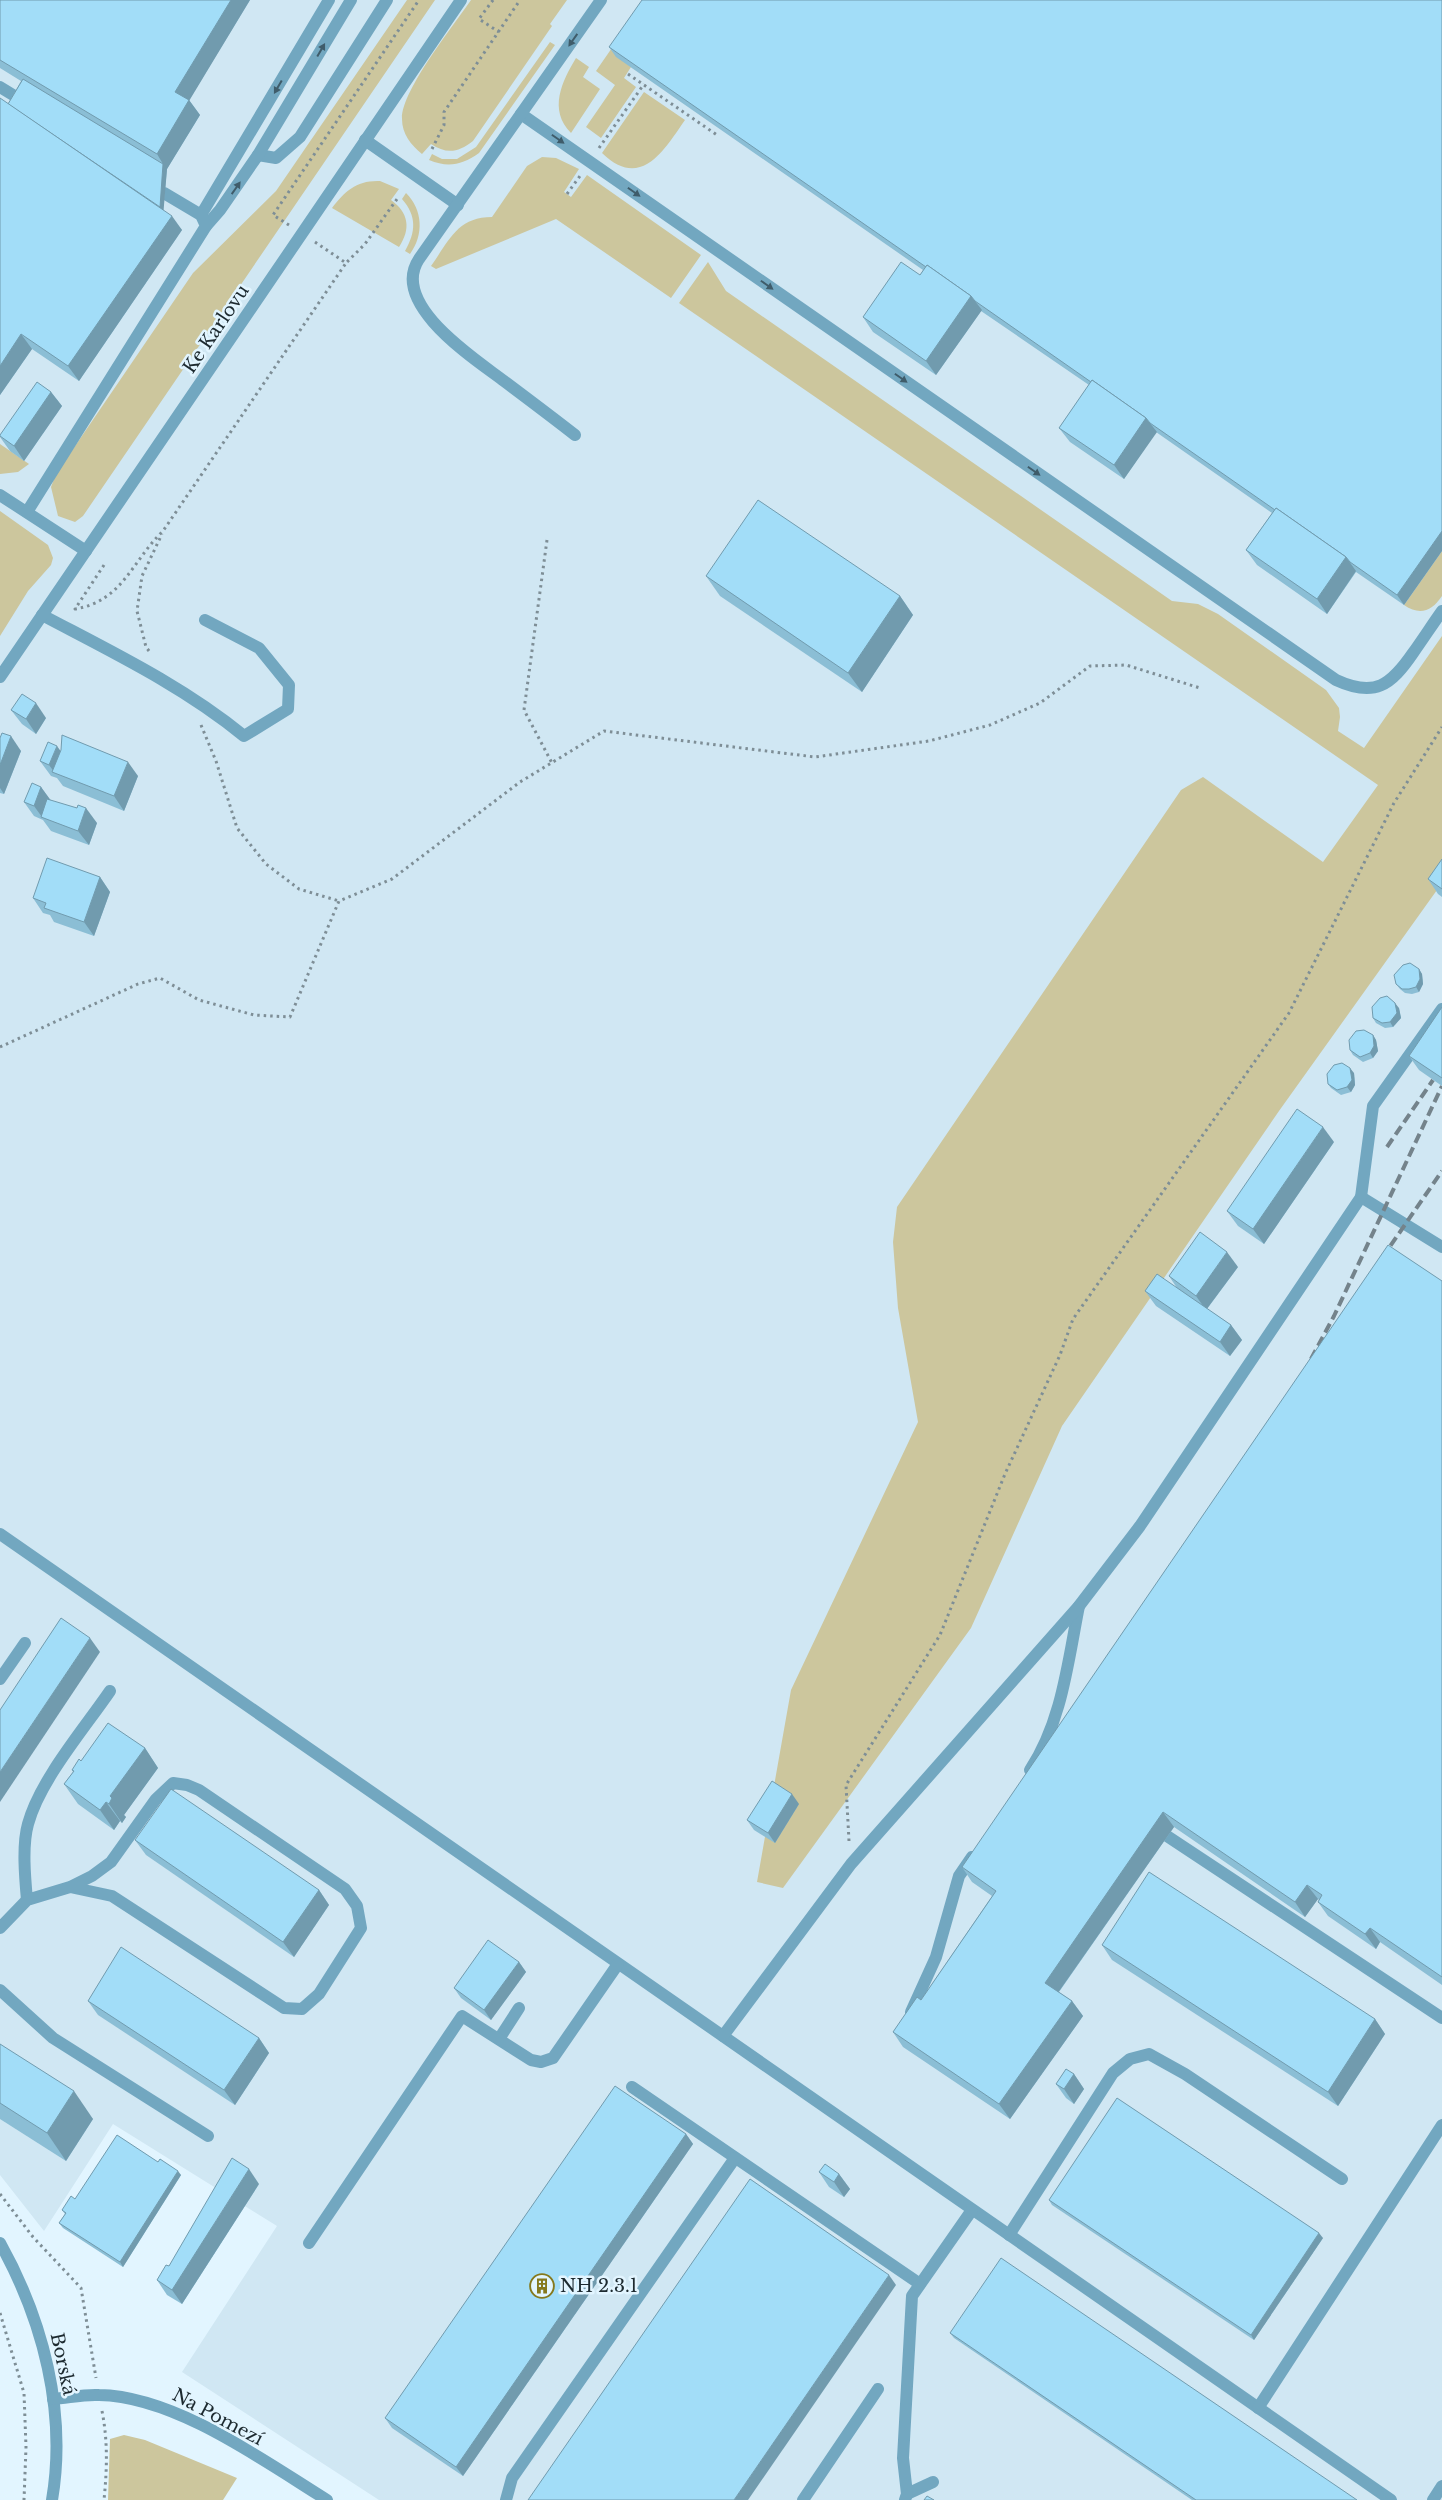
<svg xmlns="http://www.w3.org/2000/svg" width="1442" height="2500" font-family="'Libre Baskerville',serif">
  <rect width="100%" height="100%" fill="#e2f5ff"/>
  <!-- built -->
  <path fill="#d0e7f3" d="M0,0H1442V2500H379L182,2372L277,2226L113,2124L44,2231L0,2175Z"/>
  <!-- green -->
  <g fill="#ccc69d">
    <path d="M407,0H435L83,516L75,522L58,516L51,487L56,474L193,273L276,191Z"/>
    <path d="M471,0H567L550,24L552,26L473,141C458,153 446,154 431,144L422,154C411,145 402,134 402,119C401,91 454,25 471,0Z"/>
    <path d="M645,0L631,67L624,78L636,87L601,138L586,127L615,85L596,71Z"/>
    <path d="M550,42L555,45L479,153C462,165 448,168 429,160L432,154L442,159H457L476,147Z"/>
    <path d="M576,58L589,67L583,77L600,89L571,133C548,110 562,81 576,58Z"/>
    <path d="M644,92L685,120C664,150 641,191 602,153Z"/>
    <path d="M542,157L556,158L579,169L564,192L571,197L587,175L701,255L671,298L556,219L436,269L431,266C449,241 457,217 492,217L527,166Z"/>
    <path d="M380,181L399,189L391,200C409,213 411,229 399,247L332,208C345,191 357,180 380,181Z"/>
    <path d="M406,193C423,210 424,235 410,254L405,251C416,232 417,216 402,199Z"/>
    <path d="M708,262L726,291L1172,601L1198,604L1218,614L1326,690L1339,708L1340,717L1338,731L1364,748L1442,636V883L1279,1111L1062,1426L971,1628L783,1888L757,1882L791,1690L918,1422L898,1308L893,1242L897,1207L1181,790L1203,777L1323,862L1378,785L679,303Z"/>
    <path d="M0,444L29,464L18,472L0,474Z"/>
    <path d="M0,511L48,545L53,558L51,565L28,591L0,636Z"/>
    <path d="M1442,551V596C1432,611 1420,616 1404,605Z"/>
    <path d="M124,2435L145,2440L237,2478L223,2500H108L110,2439Z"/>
  </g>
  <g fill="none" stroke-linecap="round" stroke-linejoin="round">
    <!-- path -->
    <g stroke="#7e8e96" stroke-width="3" stroke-dasharray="2.5 4" stroke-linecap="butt">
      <path d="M493,0L479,19L499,32"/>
      <path d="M628,74L717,135"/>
      <path d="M599,148L644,84"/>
      <path d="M432,149L444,125V112L520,0"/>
      <path d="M567,194L580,176"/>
      <path d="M289,225L273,215L419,0"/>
      <path d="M315,242L346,263L365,244L397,199"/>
      <path d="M547,540L524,710L552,763"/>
      <path d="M104,565L75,609C123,601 131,562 163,531L346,263"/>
      <path d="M149,651L146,647L137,611L142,576L162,534"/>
      <path d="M201,725L216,761L237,828L266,864L299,889L339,901"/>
      <path d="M0,1047L138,984L160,978L199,1000L254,1015L290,1017L339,901L392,879L520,782L604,731L815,757L929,741L990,725L1040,703L1090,666L1126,665L1200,688"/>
      <path d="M849,1841L846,1785L940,1635L1005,1474L1060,1355L1073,1319L1289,1013L1394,803L1442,727"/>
      <path d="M0,2194L33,2237L81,2288L96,2378"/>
      <path d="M0,2313L24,2393L26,2447L24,2500"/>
      <path d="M102,2411C108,2441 107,2470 104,2500"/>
    </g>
    <!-- minor -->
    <g stroke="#72a7c0" stroke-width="12">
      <path d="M0,87L18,98"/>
      <path d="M521,114L1336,680C1375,698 1391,685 1413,653C1423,639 1432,625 1442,611"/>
      <path d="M365,140L458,205"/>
      <path d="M258,155L276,158L300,137L387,0"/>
      <path d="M201,215L329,0"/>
      <path d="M206,226L220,210L258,155L351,0"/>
      <path d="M575,435C552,417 528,399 504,381C475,359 389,304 419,259L601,0"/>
      <path d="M0,495L86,551"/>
      <path d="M27,512L206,226L201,215L164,193"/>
      <path d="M42,615C112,652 183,686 244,736L288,709L289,685L259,648L205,620"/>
      <path d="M0,677L461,0"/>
      <path d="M1361,1197L1442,1247"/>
      <path d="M0,1534L1391,2500"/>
      <path d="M0,1679L25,1643"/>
      <path d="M1030,1770C1062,1722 1068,1661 1079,1606"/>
      <path d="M1167,1836L1442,2018"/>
      <path d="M27,1900C25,1878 22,1845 28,1824C40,1780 84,1729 110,1691"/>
      <path d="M0,1928L27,1900L70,1887L92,1876L111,1862L156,1799L173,1783L187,1785L199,1790L345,1889L357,1906L361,1928L319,1994L302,2009L284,2008L112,1896L70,1887"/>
      <path d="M0,1990L53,2038L208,2136"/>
      <path d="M911,2012L936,1957L959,1876L972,1857"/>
      <path d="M723,2036L851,1864L1079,1606L1140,1526L1361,1197L1373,1106L1442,1009"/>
      <path d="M499,2039L519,2008"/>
      <path d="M632,2087L920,2284"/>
      <path d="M1009,2235L1113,2073L1130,2059L1149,2054L1185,2074L1342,2179"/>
      <path d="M0,2243C43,2320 67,2412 52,2500"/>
      <path d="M309,2243L462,2016L531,2060L541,2062L553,2058L618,1964"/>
      <path d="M53,2399C68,2398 84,2394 99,2395C175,2396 264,2461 327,2500"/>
      <path d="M1258,2408L1442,2125"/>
      <path d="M907,2494L933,2482"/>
      <path d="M506,2500L512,2478L735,2158"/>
      <path d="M803,2500L878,2389"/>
      <path d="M905,2500L907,2494L903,2458L912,2296L972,2210"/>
      <path d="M1433,2500L1442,2486"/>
    </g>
    <!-- rail -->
    <g stroke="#74838b" stroke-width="4" stroke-dasharray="10 5" stroke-linecap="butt">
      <path d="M1387,1147L1433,1080"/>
      <path d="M1382,1258L1442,1171"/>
      <path d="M1311,1359L1334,1316L1442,1086"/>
    </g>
  </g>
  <!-- wall -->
  <g fill="#8bbed5">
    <path d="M0,0H250L189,100L200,115L167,169L163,210L182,230L79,381L32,349L0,395V98L8,104L21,81L0,68Z"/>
    <path d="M1442,0V551L1404,605L1356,572L1327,614L1257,565L1246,550L1272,513L1156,432L1124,479L1070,442L1059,428L1089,385L981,311L936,375L873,332L863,317L920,275L923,270L616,57L609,47Z"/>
    <path d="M51,392L62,406L24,461L10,451L0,437V435Z"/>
    <path d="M706,576L900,596L913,615L862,692L720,596Z"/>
    <path d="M11,710L46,718L36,734L22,724Z"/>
    <path d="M0,738L21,751L4,794L0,793Z"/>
    <path d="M61,751L138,776L124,811L63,786L57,778L51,776L40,761Z"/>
    <path d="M41,787L50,800L97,823L89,845L51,831L43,820L34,816L24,802Z"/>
    <path d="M1442,859V897L1438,894L1428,879Z"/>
    <path d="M100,877L110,892L94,936L54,922L50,915L43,913L33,898Z"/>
    <path d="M1419,969L1422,974L1423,984L1419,992L1412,994L1405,993L1400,989L1396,984Z"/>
    <path d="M1442,1007V1086L1419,1070L1409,1056Z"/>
    <path d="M1399,1008L1401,1018L1393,1027L1385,1028L1376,1023L1373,1018Z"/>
    <path d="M1373,1035L1376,1040L1378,1051L1373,1058L1363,1062L1353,1055L1350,1050Z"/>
    <path d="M1354,1073L1355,1085L1351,1092L1341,1095L1331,1088L1328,1084Z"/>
    <path d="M1334,1142L1264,1244L1238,1226L1227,1211Z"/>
    <path d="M1238,1267L1207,1309L1231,1325L1242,1340L1230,1356L1156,1306L1145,1291L1177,1288L1169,1276Z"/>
    <path d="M1442,1281V1985L1380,1942L1376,1949L1328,1916L1318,1902L1319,1900L1318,1899L1305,1917L1174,1827L1059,1992L1072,2001L1083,2016L1010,2119L903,2047L893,2032L921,2000L992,1896L972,1882L962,1867Z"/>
    <path d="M145,1748L158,1768L124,1815L126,1817L122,1823L120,1821L114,1830L78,1804L64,1784L73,1772L72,1770L81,1761Z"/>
    <path d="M799,1804L775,1843L754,1830L747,1820Z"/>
    <path d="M135,1840L319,1890L329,1905L294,1957L146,1855Z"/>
    <path d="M1102,1945L1375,2019L1385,2034L1338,2106L1112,1960Z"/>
    <path d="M519,1962L526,1972L491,2020L461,1998L454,1988Z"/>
    <path d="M88,2001L259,2038L269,2053L235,2105L98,2015Z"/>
    <path d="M0,2044L93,2119L66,2161L0,2119Z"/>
    <path d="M1074,2074L1084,2089L1074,2104L1066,2098L1056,2084Z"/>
    <path d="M686,2134L693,2144L463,2476L392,2428L385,2418Z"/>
    <path d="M158,2162L181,2175L123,2267L63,2228L59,2223L65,2214L62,2210L75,2199Z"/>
    <path d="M819,2172L839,2174L850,2189L844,2197L829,2187Z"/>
    <path d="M259,2184L182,2304L167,2295L157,2280L169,2266Z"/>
    <path d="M1049,2200L1323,2238L1254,2340L1052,2205Z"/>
    <path d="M950,2333L1357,2500H1192L954,2338Z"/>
  </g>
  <!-- shaded-wall -->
  <g fill="#719bae">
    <path d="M231,0H250L186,106L175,92Z"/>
    <path d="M189,100L200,115L167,169L163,217L159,212L163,164L157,154Z"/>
    <path d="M172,216L182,230L79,381L68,366Z"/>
    <path d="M971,296L982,310L936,375L926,361Z"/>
    <path d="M21,334L32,349L0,395V366Z"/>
    <path d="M51,392L62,406L24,461L14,446Z"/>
    <path d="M1146,418L1157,432L1124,479L1114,465Z"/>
    <path d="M1442,531V551L1404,605L1397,595Z"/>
    <path d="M1346,557L1356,571L1327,614L1317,599Z"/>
    <path d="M900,596L913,615L862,692L848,673Z"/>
    <path d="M36,703L46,718L36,734L26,719Z"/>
    <path d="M11,736L21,751L4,794L0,788V765Z"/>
    <path d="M57,746L67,760L55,773L49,765Z"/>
    <path d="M128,762L138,776L124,811L114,796Z"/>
    <path d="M41,787L52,802L42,817L34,806Z"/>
    <path d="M86,808L97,823L89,845L78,831Z"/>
    <path d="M100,877L110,892L94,936L84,922Z"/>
    <path d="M1419,969L1422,974L1423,984L1419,992L1416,987Z"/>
    <path d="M1395,1003L1399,1008L1401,1018L1393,1027L1390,1022Z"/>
    <path d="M1373,1035L1376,1040L1378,1051L1373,1058L1370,1053Z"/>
    <path d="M1350,1068L1354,1073L1355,1085L1351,1092L1347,1087Z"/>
    <path d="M1323,1127L1334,1142L1264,1244L1253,1229Z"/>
    <path d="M1227,1252L1238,1267L1206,1310L1196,1296Z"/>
    <path d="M1231,1325L1242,1340L1230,1356L1220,1342Z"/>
    <path d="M90,1638L100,1652L0,1802V1772Z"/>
    <path d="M145,1748L158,1768L124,1815L126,1817L122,1823L109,1804L110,1796Z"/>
    <path d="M792,1794L799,1804L775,1843L768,1833Z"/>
    <path d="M106,1802L120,1821L114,1830L100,1810Z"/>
    <path d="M1163,1812L1174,1827L1055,1997L1045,1983Z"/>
    <path d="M1307,1885L1318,1899L1305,1917L1295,1902Z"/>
    <path d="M319,1890L329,1905L294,1957L283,1942Z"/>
    <path d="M1370,1928L1380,1942L1376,1949L1365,1934Z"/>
    <path d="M519,1962L526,1972L491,2020L484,2010Z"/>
    <path d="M1072,2001L1083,2016L1010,2119L999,2104Z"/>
    <path d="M1375,2019L1385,2034L1338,2106L1328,2092Z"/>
    <path d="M259,2038L269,2053L235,2105L224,2090Z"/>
    <path d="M1074,2074L1084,2089L1074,2104L1064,2089Z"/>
    <path d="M74,2091L93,2119L66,2161L47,2133Z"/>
    <path d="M686,2134L693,2144L463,2476L456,2467Z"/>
    <path d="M249,2169L259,2184L182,2304L172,2290Z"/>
    <path d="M178,2171L181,2175L123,2267L120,2262Z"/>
    <path d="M839,2174L850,2189L844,2197L834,2182Z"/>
    <path d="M1319,2233L1323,2238L1254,2340L1251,2335Z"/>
    <path d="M889,2275L896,2285L748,2500H734Z"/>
  </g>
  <!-- building -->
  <g fill="#a2ddf8" stroke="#719bae">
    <path d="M0,0H231L175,92L189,100L157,154L0,60Z"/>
    <path d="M642,0H1442V531L1397,595L1350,562L1346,557L1276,508L1275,510L1150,423L1146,418L1092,380L1091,382L975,301L971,296L927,265L926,267L609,47Z"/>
    <path d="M23,79L163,164L160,207L8,104Z"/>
    <path d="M0,98L172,216L68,366L21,334L0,366Z"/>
    <path d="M901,262L920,275L927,265L971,296L926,361L863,317Z"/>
    <path d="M1092,380L1146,418L1114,465L1059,428Z"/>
    <path d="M37,382L51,392L14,446L0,436V435Z"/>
    <path d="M758,500L900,596L848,673L706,576Z"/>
    <path d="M1276,508L1346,557L1317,599L1246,550Z"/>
    <path d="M22,694L36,703L26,719L11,710Z"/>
    <path d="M2,733L11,736L0,765V738Z"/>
    <path d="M62,735L128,762L114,796L52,772L61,750Z"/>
    <path d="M48,742L57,746L49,765L40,761Z"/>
    <path d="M32,783L41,787L34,806L24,802Z"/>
    <path d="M47,799L77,808L78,805L86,808L78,831L41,817Z"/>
    <path d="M47,858L100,877L84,922L44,908L46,903L33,898Z"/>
    <path d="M1442,859V889L1428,879Z"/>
    <path d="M1410,963L1419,969L1420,979L1416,987L1409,989H1402L1396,984L1394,975L1403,965Z"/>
    <path d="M1387,996L1395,1003L1397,1013L1390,1022L1382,1023L1373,1018L1372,1007L1380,998Z"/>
    <path d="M1442,1007V1078L1409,1056Z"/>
    <path d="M1364,1030L1373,1035L1374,1046L1370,1053L1360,1057L1350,1050L1349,1040L1356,1031Z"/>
    <path d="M1342,1063L1350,1068L1352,1080L1347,1087L1337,1090L1328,1084L1327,1074L1334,1065Z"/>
    <path d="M1297,1109L1323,1127L1253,1229L1227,1211Z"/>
    <path d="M1200,1232L1227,1252L1196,1296L1169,1276Z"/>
    <path d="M1388,1245L1442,1281V1977L1370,1928L1365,1934L1318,1902L1322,1895L1307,1885L1295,1902L1163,1812L1045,1983L1072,2001L999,2104L893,2032L917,1997L921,2000L996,1891L962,1867Z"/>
    <path d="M1157,1274L1231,1325L1220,1342L1145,1291Z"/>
    <path d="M61,1618L90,1638L0,1772V1710Z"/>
    <path d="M108,1723L145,1748L110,1796L112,1798L109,1804L106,1802L100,1810L64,1784L74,1771L72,1770L79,1759L81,1761Z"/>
    <path d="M772,1781L792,1794L768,1833L747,1820Z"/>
    <path d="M171,1789L319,1890L283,1942L135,1840Z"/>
    <path d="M1149,1872L1375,2019L1328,2092L1102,1945Z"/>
    <path d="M488,1940L519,1962L484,2010L454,1988Z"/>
    <path d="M121,1947L259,2038L224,2090L88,2001Z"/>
    <path d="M0,2044L74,2091L47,2133L0,2103Z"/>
    <path d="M1066,2069L1074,2074L1064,2089L1056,2084Z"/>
    <path d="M615,2086L686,2134L456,2467L385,2418Z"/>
    <path d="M1117,2098L1319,2233L1251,2335L1049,2200Z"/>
    <path d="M117,2135L158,2162L160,2159L178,2171L120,2262L59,2223L66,2213L62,2210L71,2196L75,2199Z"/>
    <path d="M232,2158L249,2169L172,2290L157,2280L166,2265L169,2266Z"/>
    <path d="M825,2164L839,2174L834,2182L819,2172Z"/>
    <path d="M750,2179L889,2275L734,2500H528Z"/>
    <path d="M1001,2258L1357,2500H1196L950,2333Z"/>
    <path d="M927,2496L934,2500H924Z"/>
  </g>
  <!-- one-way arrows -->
  <defs><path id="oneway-solid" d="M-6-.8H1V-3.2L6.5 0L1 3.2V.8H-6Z" transform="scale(1.25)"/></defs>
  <g fill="#3f5c6a">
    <use href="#oneway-solid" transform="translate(573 40) rotate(125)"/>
    <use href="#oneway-solid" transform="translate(321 50) rotate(-60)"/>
    <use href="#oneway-solid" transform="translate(278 87) rotate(120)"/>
    <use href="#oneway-solid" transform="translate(558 139) rotate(35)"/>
    <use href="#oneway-solid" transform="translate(236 188) rotate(-55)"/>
    <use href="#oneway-solid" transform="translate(634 192) rotate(35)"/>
    <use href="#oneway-solid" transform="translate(767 285) rotate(35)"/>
    <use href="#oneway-solid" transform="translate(901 378) rotate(35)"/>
    <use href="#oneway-solid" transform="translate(1034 471) rotate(35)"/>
  </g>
  <!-- icons -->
  <defs>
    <g id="building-ring" transform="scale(1.25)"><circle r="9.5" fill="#e2f5ff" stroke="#85791d" stroke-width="1.5"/><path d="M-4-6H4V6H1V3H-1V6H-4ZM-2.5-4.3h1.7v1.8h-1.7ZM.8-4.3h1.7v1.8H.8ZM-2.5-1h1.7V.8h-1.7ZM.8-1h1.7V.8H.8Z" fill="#85791d"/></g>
  </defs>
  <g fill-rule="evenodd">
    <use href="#building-ring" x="542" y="2286"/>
  </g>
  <g text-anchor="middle" stroke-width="5" stroke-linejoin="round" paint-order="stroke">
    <!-- street labels -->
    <g font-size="18" fill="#1d2a30" stroke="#e2f5ff">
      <text transform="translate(216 329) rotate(-56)" y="6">Ke Karlovu</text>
      <text transform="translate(63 2364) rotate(78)" y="6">Borská</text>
      <text transform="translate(218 2417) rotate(28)" y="6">Na Pomezí</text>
    </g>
    <!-- poi labels -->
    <g font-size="18" fill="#1d2a30" stroke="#e2f5ff" text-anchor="start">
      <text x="560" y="2292">NH 2.3.1</text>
    </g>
  </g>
</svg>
